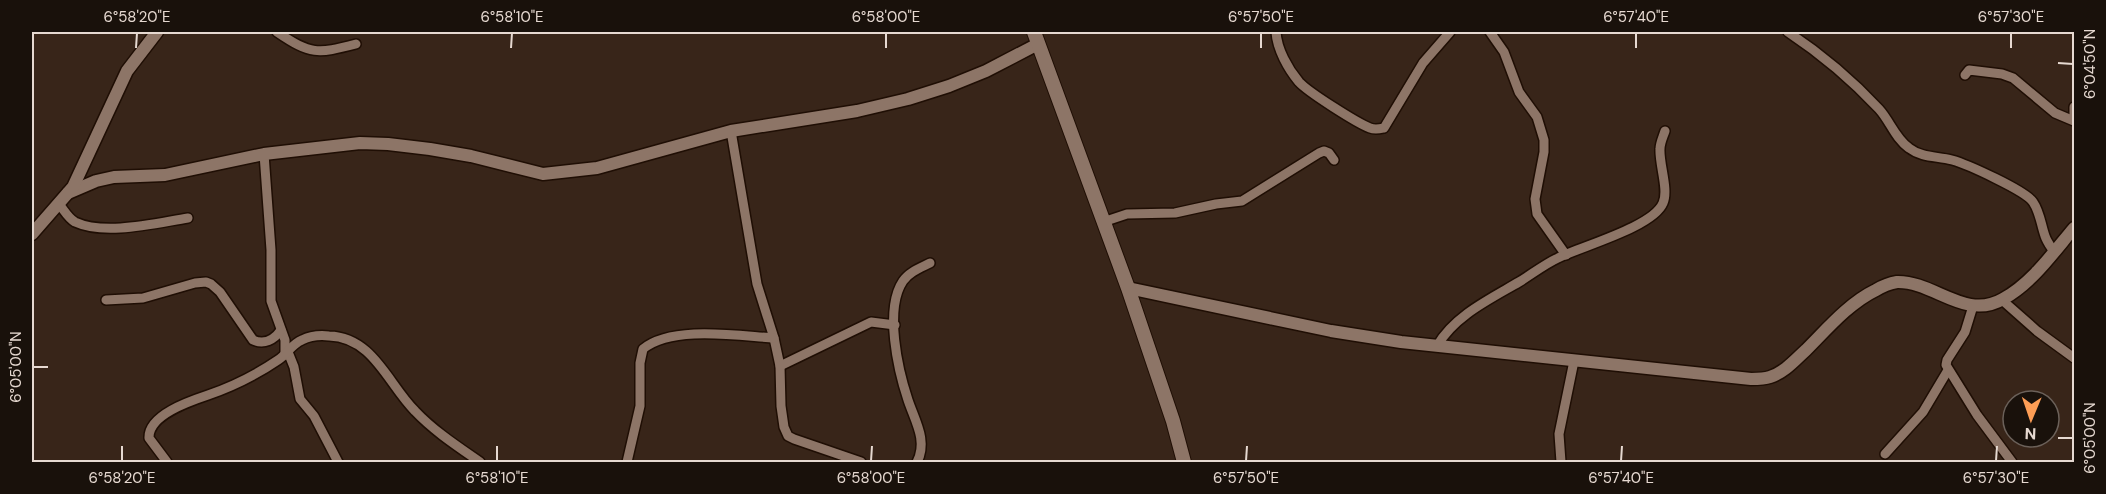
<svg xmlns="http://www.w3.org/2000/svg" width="2106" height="494" font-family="'DM Sans',sans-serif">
  <rect width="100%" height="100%" fill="#382519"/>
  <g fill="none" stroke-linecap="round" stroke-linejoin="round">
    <!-- minor casing -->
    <g stroke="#1f0e04" stroke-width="12">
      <g id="minor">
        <path d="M277,32C311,55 317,54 356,44"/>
        <path d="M1276,32C1277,49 1288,69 1299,82C1308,92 1357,123 1370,128C1375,130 1379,129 1384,128L1423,63L1450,32"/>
        <path d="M1490,32L1504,52L1519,92L1537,117L1544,140V152L1535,199L1537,214L1566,255"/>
        <path d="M1788,32C1821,54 1852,80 1879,109C1890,121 1895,138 1909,148C1922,158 1937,156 1952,160C1967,164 2026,191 2033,202C2040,212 2041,225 2045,236C2047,242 2051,247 2054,252"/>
        <path d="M1965,75L1969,70L2002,74L2013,78L2055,113L2074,121"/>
        <path d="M2074,107V115"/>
        <path d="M731,131L757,284L774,338L780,366L781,406L784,427L788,436L794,439L861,462"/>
        <path d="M264,154L271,250V301L285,340V355"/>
        <path d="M59,204C64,210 68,218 75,222C105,236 156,223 188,218"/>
        <path d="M1103,222L1127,214L1175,213L1216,204L1242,201L1319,153L1324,151L1329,153L1334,160"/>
        <path d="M106,300L143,298L195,283L206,282L211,284L220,292L253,340C264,345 274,340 281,330"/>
        <path d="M2002,300L2037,331L2074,358"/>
        <path d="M1973,306L1965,332L1947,360L1946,365L1977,415L2012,462"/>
        <path d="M1437,346C1454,316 1490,299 1519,282C1532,274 1545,264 1558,258C1582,246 1653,227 1663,203C1669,190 1659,164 1660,149C1660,143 1663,137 1665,131"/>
        <path d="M288,352L294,367L300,399L314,416L338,462"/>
        <path d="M780,366L871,322L895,325"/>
        <path d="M1885,454L1923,412L1948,370"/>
        <path d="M167,462L149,438C148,415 190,401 208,395C234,386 256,375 278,360C287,354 292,344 302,340C310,336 320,335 329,336C373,337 388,384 415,411C434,431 457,446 480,462"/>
        <path d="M627,462L640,406V363L643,349C672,325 739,336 774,338"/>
        <path d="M917,462C928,441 915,421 908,400C898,370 884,309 903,281C909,272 920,268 930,263"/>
        <path d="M1561,462L1559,434L1574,361"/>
      </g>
    </g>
    <!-- tertiary casing -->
    <g stroke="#1f0e04" stroke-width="15">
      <g id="tertiary">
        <path d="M68,193L96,181L114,177L165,175L264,154L360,143L388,144L430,149L471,156L543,174L597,168L731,131L857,111L908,99L949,86L986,71L1038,44"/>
        <path d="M32,234L73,187L127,71L157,32"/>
        <path d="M1128,288L1331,331L1401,342L1751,379C1757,379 1764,379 1770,377C1785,372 1795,360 1806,350C1827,329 1849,303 1876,290C1881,287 1891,283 1897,282C1934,281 1965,321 2003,299C2032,283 2053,253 2074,228"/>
      </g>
    </g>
    <!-- secondary casing -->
    <g stroke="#1f0e04" stroke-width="16">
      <path id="secondary" d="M1034,32L1128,288L1173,421L1184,462"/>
    </g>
    <!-- minor -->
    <use href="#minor" stroke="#8d7567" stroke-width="9"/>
    <!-- tertiary -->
    <use href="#tertiary" stroke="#8d7567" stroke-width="12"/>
    <!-- secondary -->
    <use href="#secondary" stroke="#8d7567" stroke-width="14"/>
  </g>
  <!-- ticks -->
  <path fill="none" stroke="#e6d9d1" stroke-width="2" d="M136,48L137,33M511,48L512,33M886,48V33M1261,48V33M1636,48V33M2011,48V33M2058,63L2073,64M33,367H48M2058,438H2073M122,461V446M497,461V446M871,461L872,446M1246,461L1247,446M1621,461L1622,446M1996,461L1997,446"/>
  <!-- border -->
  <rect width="2106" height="494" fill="none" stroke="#19110b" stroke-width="66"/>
  <!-- north arrow -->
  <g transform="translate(2031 419) rotate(182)"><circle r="28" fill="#19110b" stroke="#6b615a" stroke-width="1.5"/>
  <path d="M0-4.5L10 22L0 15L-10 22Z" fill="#fd9d55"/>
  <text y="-9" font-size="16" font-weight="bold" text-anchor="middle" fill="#e6d9d1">N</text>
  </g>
  <rect x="33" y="33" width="2040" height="428" fill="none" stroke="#e6d9d1" stroke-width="2"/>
  <g font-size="15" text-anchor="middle" fill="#e6d9d1">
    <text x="137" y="22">6°58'20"E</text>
    <text x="512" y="22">6°58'10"E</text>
    <text x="886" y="22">6°58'00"E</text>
    <text x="1261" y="22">6°57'50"E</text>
    <text x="1636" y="22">6°57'40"E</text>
    <text x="2011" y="22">6°57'30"E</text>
    <text transform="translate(2090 64) rotate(-90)" y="5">6°04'50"N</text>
    <text transform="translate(16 367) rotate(-90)" y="5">6°05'00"N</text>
    <text transform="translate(2090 438) rotate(-90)" y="5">6°05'00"N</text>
    <text x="122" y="483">6°58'20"E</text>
    <text x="497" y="483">6°58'10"E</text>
    <text x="871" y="483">6°58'00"E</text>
    <text x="1246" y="483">6°57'50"E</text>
    <text x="1621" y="483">6°57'40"E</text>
    <text x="1996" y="483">6°57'30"E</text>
  </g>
</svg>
